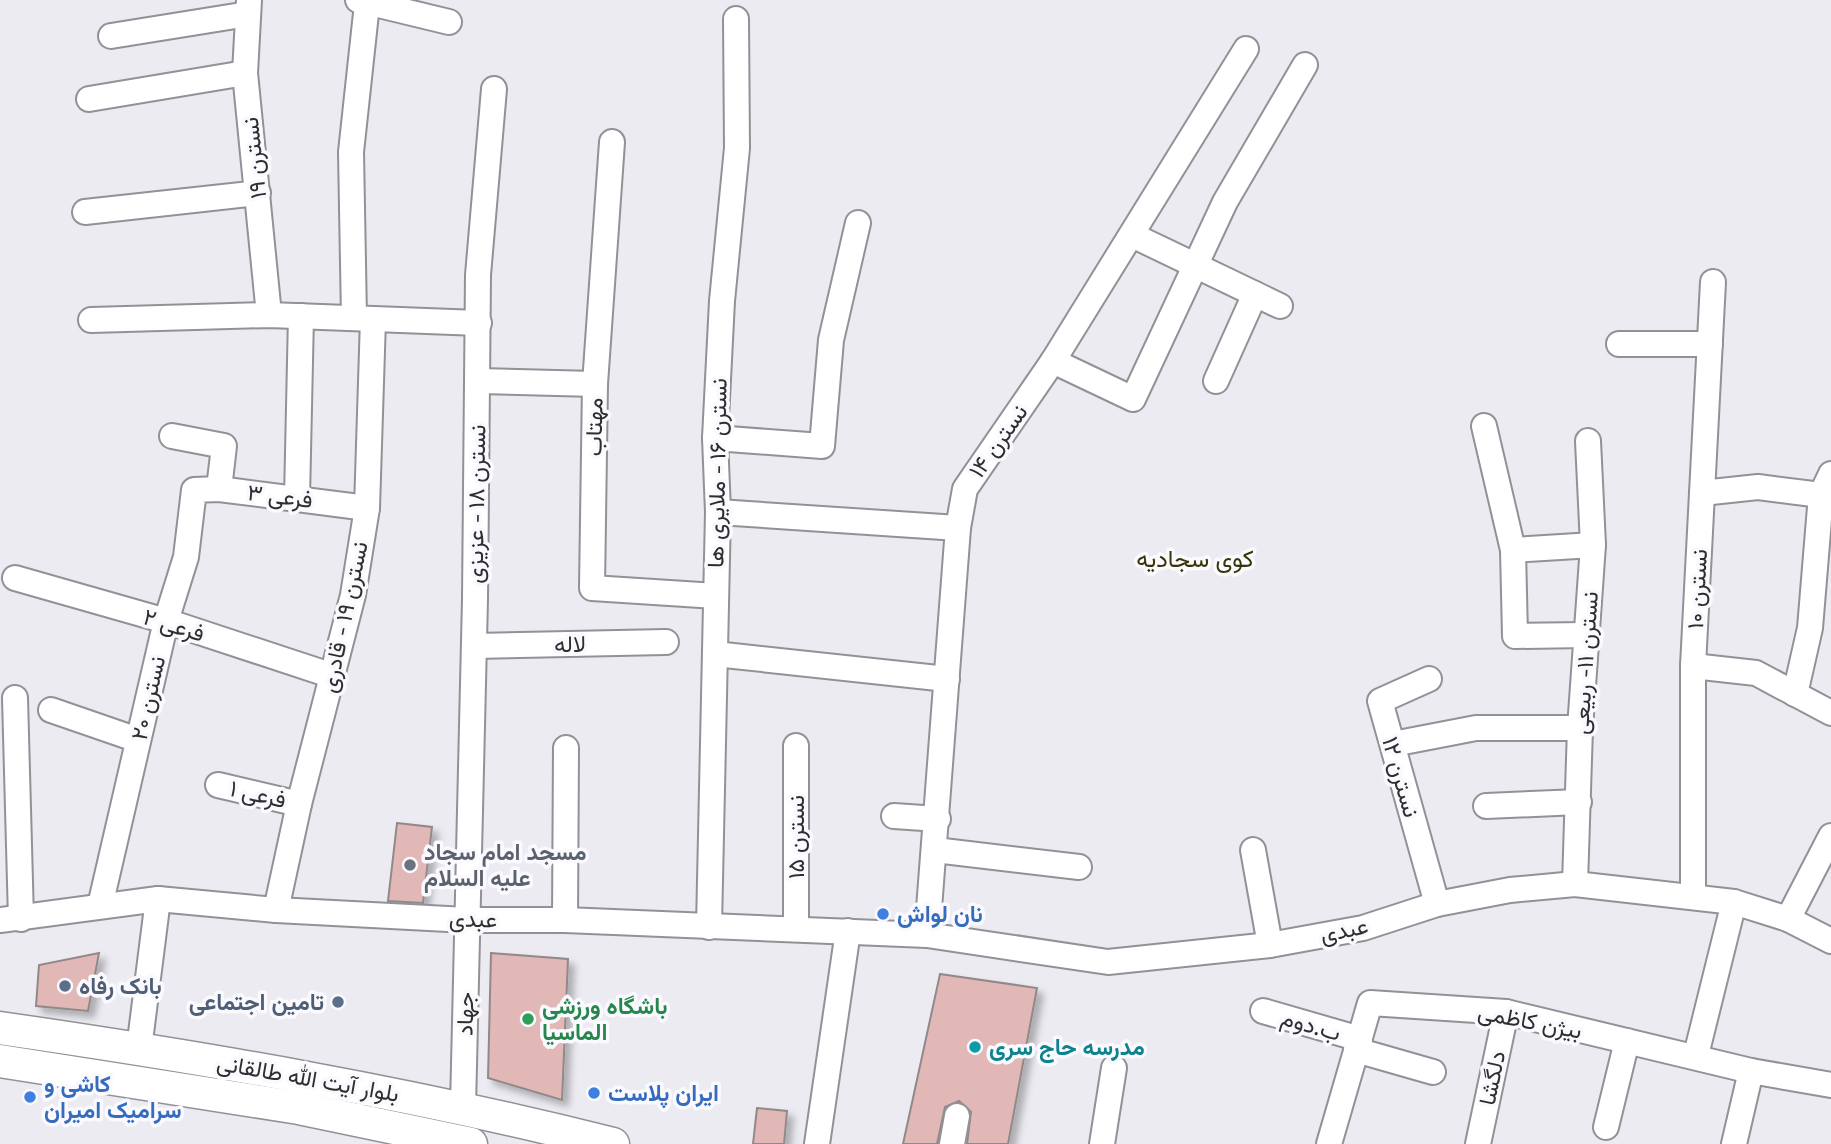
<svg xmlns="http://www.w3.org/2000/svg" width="1831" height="1144" font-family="'Space Grotesk',Vazirmatn,sans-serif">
  <defs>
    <filter id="shadow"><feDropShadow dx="6" dy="6" stdDeviation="3.5" flood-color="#0004"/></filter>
  </defs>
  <rect width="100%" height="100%" fill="#ecebf2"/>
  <!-- building -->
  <g fill="#e1b8b5" stroke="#918989" stroke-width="2" filter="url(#shadow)">
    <path d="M397,823L432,827L423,903L388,901Z"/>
    <path d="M99,953L88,1011L36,1006L39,965Z"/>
    <path d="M491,953L568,959L562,1100L488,1078Z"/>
    <path d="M940,974L1037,988L1008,1144H967L971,1112L959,1101L945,1107L937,1144H903Z"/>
    <path d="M757,1108L787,1111L784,1144H753Z"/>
  </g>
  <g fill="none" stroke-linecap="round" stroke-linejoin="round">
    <!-- minor casing -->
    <g stroke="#919197" stroke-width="28">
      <g id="minor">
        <path d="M249,0L245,73L269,315"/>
        <path d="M358,0L449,22"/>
        <path d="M111,36L248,14"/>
        <path d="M89,99L245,73"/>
        <path d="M612,142L595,384L592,588L716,596"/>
        <path d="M85,212L258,193"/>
        <path d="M1132,235L1280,306"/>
        <path d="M354,318L351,152L367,4"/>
        <path d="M91,320L269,315L479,323"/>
        <path d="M1619,344H1710"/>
        <path d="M1053,361L1133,399L1225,202L1305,65"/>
        <path d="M478,381L595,384"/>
        <path d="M1216,381L1255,294"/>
        <path d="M1484,426L1513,550L1515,636L1587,635"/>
        <path d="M172,436L224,446L219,489"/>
        <path d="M715,438L822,446L831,340L858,223"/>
        <path d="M1702,493L1758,487L1821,495"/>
        <path d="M297,498L301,316"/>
        <path d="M718,512L958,528"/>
        <path d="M1513,550L1593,545"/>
        <path d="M15,578L166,621L333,676"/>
        <path d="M474,646L666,642"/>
        <path d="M715,654L947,679"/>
        <path d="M1693,666L1756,673L1831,713"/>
        <path d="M1429,679L1380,701L1437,904"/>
        <path d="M1795,694L1810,628L1821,495L1831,474"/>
        <path d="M15,698L21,919"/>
        <path d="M51,710L138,740"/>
        <path d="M1393,744L1476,728H1580"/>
        <path d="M218,785L299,804"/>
        <path d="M1486,806L1579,802"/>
        <path d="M894,816L938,819"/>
        <path d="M935,850L1079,867"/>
        <path d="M1253,850L1270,945"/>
        <path d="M1575,884L1580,728L1593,545L1588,441"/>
        <path d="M1693,895V666L1713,282"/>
        <path d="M100,906L166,621L186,557L194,490L219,489L367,508"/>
        <path d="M276,910L299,804L353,595L367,508L373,319"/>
        <path d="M1788,919L1831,836"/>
        <path d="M0,920L158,899L276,910L467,920H565L927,935L1108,962L1270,945L1363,928L1437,904L1510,890L1575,884L1734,902L1788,919L1831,941"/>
        <path d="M565,920L566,748"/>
        <path d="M709,927L718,512L715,438L722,301L737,148L736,19"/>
        <path d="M796,928V746"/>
        <path d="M927,935L958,528L965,489L1053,361L1246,49"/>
        <path d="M1263,1011L1360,1039"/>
        <path d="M139,1049L158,899"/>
        <path d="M1356,1050L1433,1072"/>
        <path d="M1696,1055L1734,902"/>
        <path d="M463,1107L475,599L478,275L494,89"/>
        <path d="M1606,1127L1627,1041"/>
        <path d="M817,1144L848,931"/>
        <path d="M952,1144L957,1116"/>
        <path d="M1102,1144L1114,1068"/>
        <path d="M1329,1144L1370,1003L1506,1012L1751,1071L1831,1085"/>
        <path d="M1478,1144L1506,1012"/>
        <path d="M1734,1144L1751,1071"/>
      </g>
    </g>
    <!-- major casing -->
    <g stroke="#919197" stroke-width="35">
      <g id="major">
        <path d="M0,1028C207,1058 411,1093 613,1144"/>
        <path d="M0,1061L299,1108L471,1144"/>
      </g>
    </g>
    <!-- minor -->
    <use href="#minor" stroke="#fff" stroke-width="24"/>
    <!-- major -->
    <use href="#major" stroke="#fff" stroke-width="32"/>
  </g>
  <!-- markers -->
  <circle fill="#6b7280" stroke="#f9f9fe" stroke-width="2.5" cx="410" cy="865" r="7"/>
  <g fill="#3f7fe0" stroke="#f9f9fe" stroke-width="2.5">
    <circle cx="883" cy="914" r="7"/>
    <circle cx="594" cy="1093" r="7"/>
    <circle cx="30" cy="1097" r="7"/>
  </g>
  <g fill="#5c6f8a" stroke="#f9f9fe" stroke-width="2.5">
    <circle cx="65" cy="986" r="7"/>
    <circle cx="338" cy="1002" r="7"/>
  </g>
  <circle fill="#2e9e5b" stroke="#f9f9fe" stroke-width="2.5" cx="528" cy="1019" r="7"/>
  <circle fill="#0f9aa8" stroke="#f9f9fe" stroke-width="2.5" cx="975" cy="1047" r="7"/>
  <g text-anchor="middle" stroke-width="7" stroke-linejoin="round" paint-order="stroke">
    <!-- street labels -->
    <g font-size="23" fill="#2e2e30" stroke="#f9f9fe">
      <text transform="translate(254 158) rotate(-96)" y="8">نسترن ۱۹</text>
      <text transform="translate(594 427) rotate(-89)" y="8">مهتاب</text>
      <text transform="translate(998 441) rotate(-55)" y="8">نسترن ۱۴</text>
      <text transform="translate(717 473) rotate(-89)" y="8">نسترن ۱۶ - ملایری ها</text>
      <text transform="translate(280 496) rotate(7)" y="8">فرعی ۳</text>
      <text transform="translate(476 504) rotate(-89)" y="8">نسترن ۱۸ - عزیزی</text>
      <text transform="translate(1697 589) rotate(-87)" y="8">نسترن ۱۰</text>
      <text transform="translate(344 617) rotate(-78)" y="8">نسترن ۱۹ - قادری</text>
      <text transform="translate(174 625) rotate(17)" y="8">فرعی ۲</text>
      <text transform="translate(570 644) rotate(-1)" y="8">لاله</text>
      <text transform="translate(1585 663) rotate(-86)" y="8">نسترن ۱۱- ربیعی</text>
      <text transform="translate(148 698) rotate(-77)" y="8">نسترن ۲۰</text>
      <text transform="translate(1401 777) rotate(74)" y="8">نسترن ۱۲</text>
      <text transform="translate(258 794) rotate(13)" y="8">فرعی ۱</text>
      <text transform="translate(796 837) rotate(-90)" y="8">نسترن ۱۵</text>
      <text transform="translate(473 919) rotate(1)" y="8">عبدی</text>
      <text transform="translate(1344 930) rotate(-12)" y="8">عبدی</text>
      <text transform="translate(465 1014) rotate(-89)" y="8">جهاد</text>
      <text transform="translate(1530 1021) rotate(11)" y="8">بیژن کاظمی</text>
      <text transform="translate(1311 1025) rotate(16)" y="8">ب.دوم</text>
      <text transform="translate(308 1078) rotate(10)" y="8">بلوار آیت الله طالقانی</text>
      <text transform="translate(1492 1078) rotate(-78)" y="8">دلگشا</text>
    </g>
    <!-- worship labels -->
    <g font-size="23" font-weight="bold" fill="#5b616d" stroke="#f9f9fe" text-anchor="start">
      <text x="424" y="860">مسجد امام سجاد<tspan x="424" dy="26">علیه السلام</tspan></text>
    </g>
    <!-- shop labels -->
    <g font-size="23" font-weight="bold" fill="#366cbe" stroke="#f9f9fe" text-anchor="start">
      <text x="897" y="922">نان لواش</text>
      <text x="44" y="1092">کاشی و<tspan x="44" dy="26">سرامیک امیران</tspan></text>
      <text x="608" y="1101">ایران پلاست</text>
    </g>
    <!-- service labels -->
    <g font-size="23" font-weight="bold" fill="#4e5e75" stroke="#f9f9fe" text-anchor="start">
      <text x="79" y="994">بانک رفاه</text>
      <text x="324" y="1010" text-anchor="end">تامین اجتماعی</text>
    </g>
    <!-- leisure labels -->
    <g font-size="23" font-weight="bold" fill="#27864d" stroke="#f9f9fe" text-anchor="start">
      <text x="542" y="1014">باشگاه ورزشی<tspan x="542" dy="26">الماسیا</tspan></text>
    </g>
    <!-- culture labels -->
    <g font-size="23" font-weight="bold" fill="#0d838f" stroke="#f9f9fe" text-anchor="start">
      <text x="989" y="1055">مدرسه حاج سری</text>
    </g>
    <!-- neighbourhood labels -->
    <g font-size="24" fill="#383409" stroke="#f9f9fe">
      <text x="1195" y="567">کوی سجادیه</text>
    </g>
  </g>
</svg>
